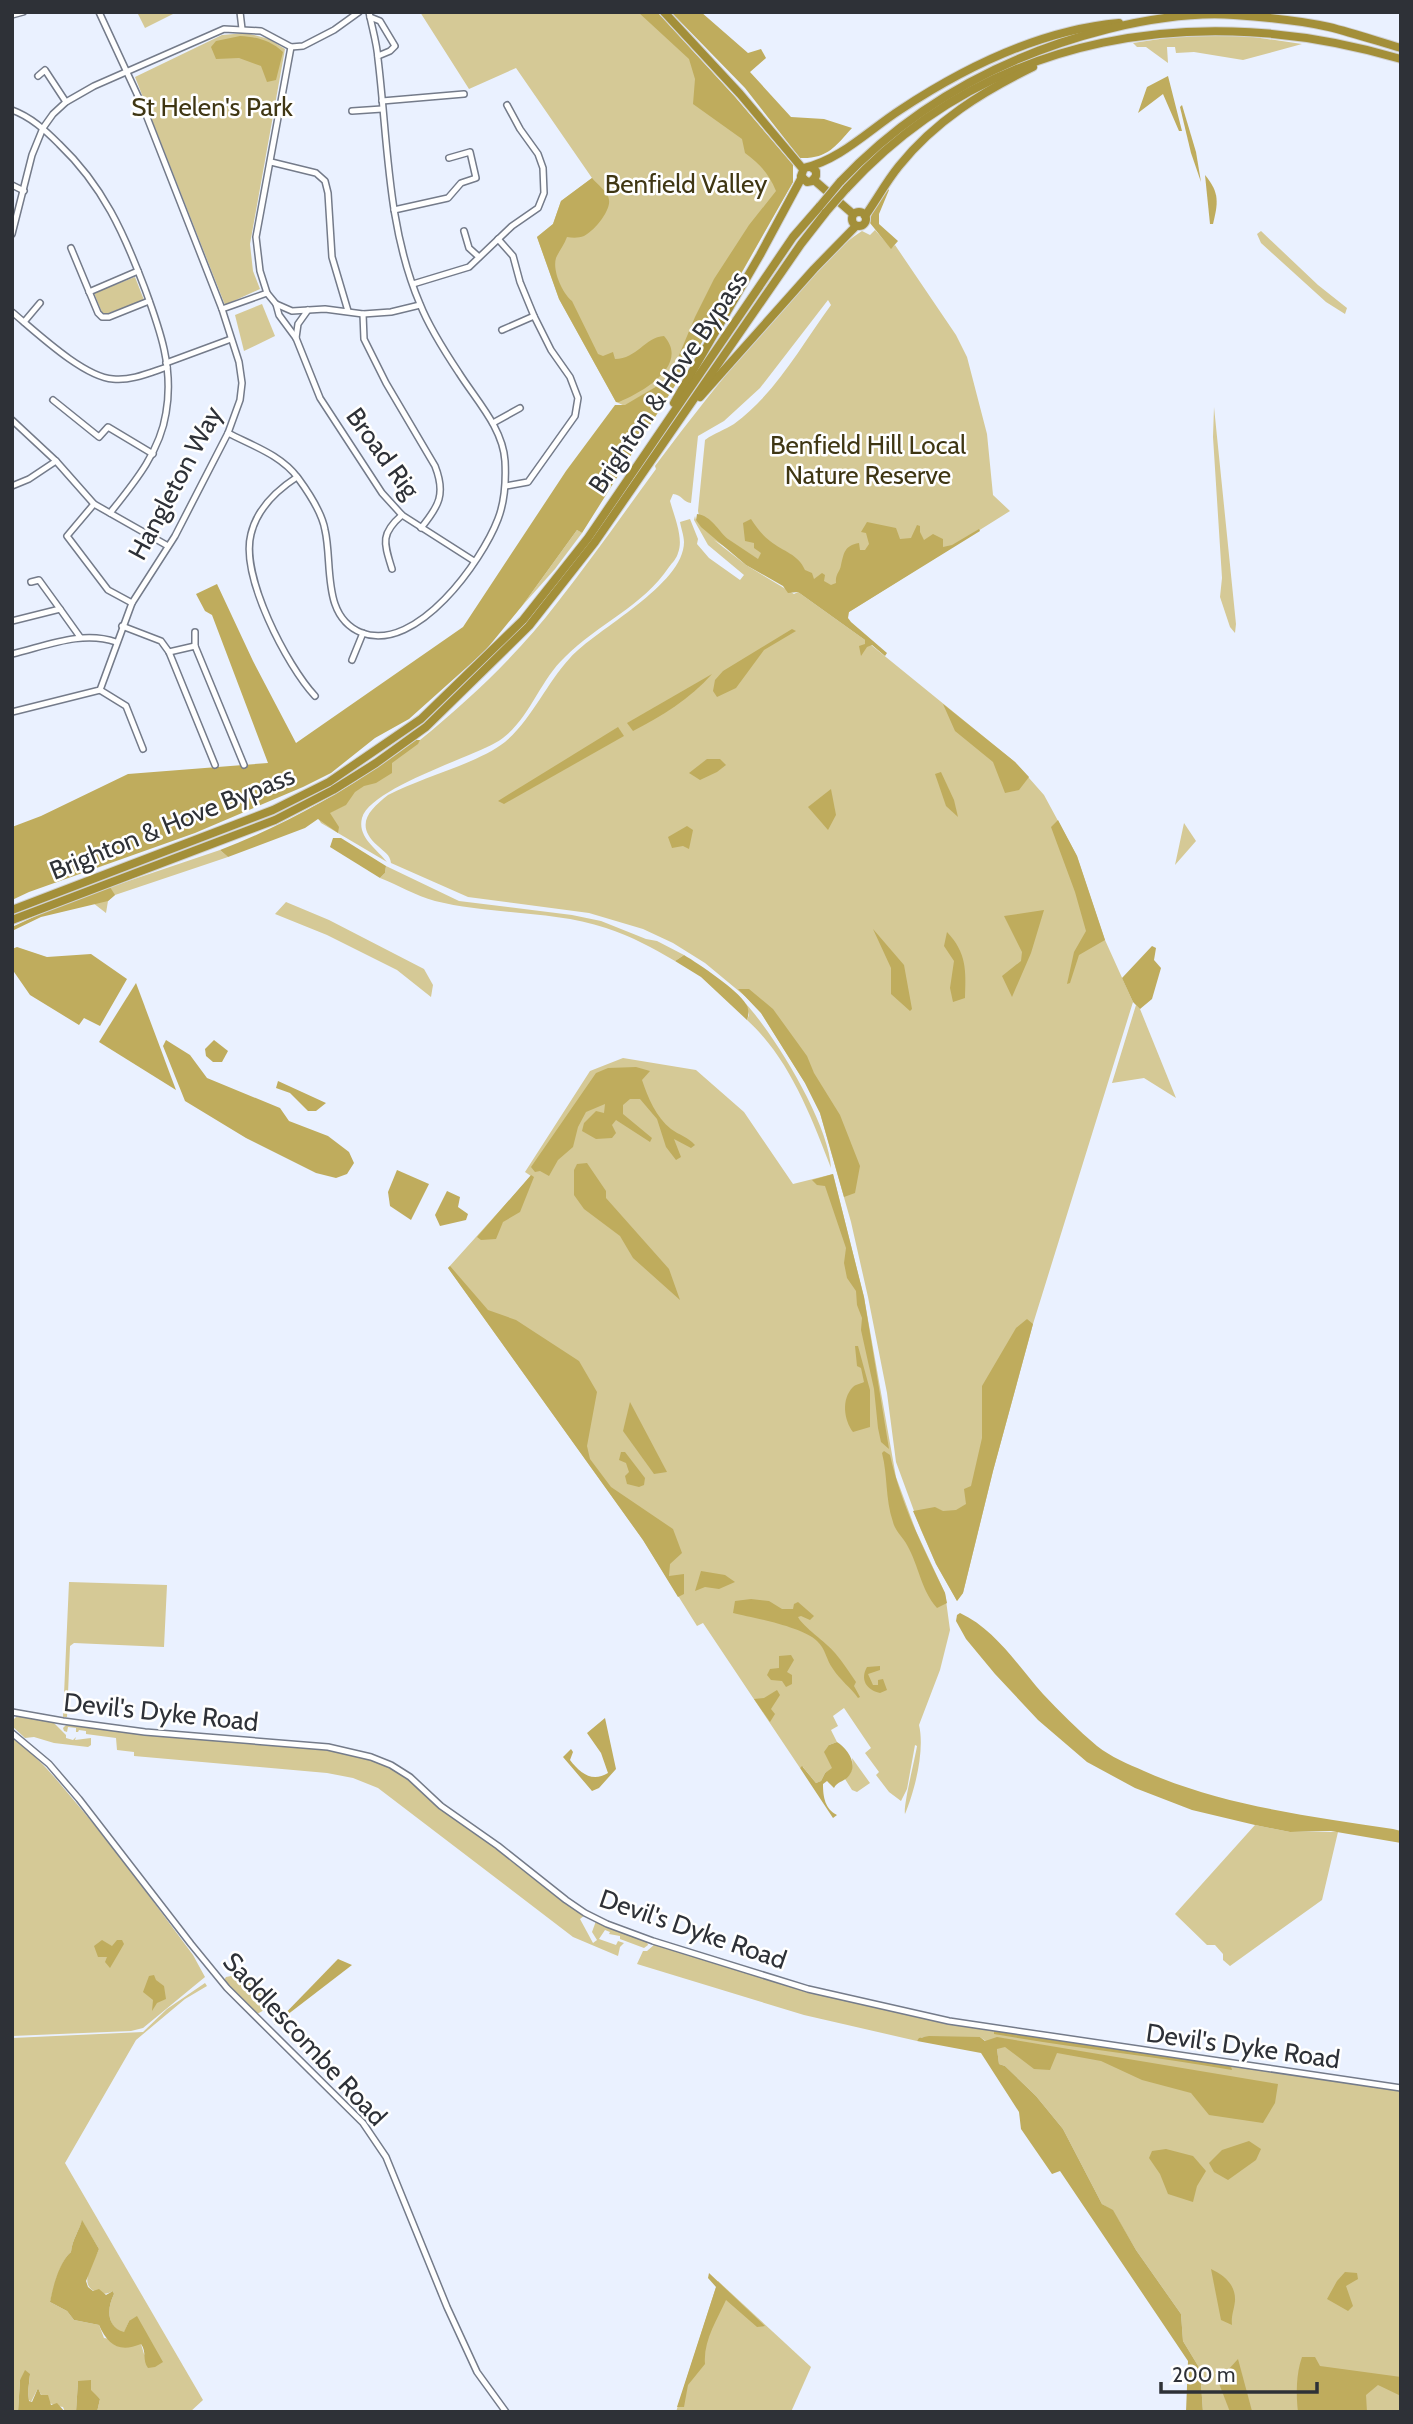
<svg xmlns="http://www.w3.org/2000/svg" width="1413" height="2424" font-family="Cabin,sans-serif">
  <rect width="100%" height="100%" fill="#eaf1ff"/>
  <!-- green -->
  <g fill="#d5c996" fill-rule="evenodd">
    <path d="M137,12H177L145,28Z"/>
    <path d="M420,12H657L735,97L793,165V182L706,336L662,383L625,406L616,402L559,299L537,237L553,224L561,201L592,178L516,68L469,89Z"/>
    <path d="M246,33L269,39L285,49L250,244L253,271L260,289L225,305L135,77L222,35Z"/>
    <path d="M1193,34L1247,36L1302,44L1243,60L1194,52L1176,53L1175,47H1167L1168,63L1146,47H1137L1133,43Z"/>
    <path d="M875,230L891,248L895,245L956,335L967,357L987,434L993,495L1010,511L849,612L798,592L865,640L1015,762L1044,795L1077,856L1105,940L1133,1002L1033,1324L993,1471L963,1593L957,1601L936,1564L921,1530L896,1462L887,1393L868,1297L851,1222L820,1113L805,1083L761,1013L746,997L705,963L673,943L643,929L589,913L468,897L391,863C390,854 384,852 378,846C354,825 369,810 388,795C422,777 477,764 505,742C532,719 546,684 570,658C596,629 684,585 684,542C684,536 681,528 680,522L690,519L698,539L697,544L709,558L740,580L744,575L708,545L694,520L695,516L696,520L700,521L698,511L705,440C714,433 725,430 734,424C776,393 801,346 831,305L828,300L760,388L724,421L698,436L691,503C684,503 681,494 673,494L670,501C674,516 684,538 678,553C677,558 672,563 669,567C643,606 598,624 565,657C538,682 528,725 495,743C466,759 370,789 362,818C357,837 377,849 387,862L321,823L318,818L361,778L416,740H420C470,699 518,654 557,603C591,560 623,514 656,469L655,466C697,410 741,355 787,302C809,278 834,249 862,231L870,235ZM714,540L798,592L794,594L746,565Z"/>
    <path d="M1261,231L1318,285L1347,308L1345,314L1326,302L1261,243L1257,234Z"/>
    <path d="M135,277L144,300L103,315L94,293Z"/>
    <path d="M262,304L275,336L244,351L235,315Z"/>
    <path d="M1214,407L1236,624L1235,633L1230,627L1220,597L1222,578L1213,437Z"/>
    <path d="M577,530L582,533L555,569L522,606Z"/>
    <path d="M1184,823L1196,841L1175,865Z"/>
    <path d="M220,850L228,857L115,895L108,901L106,913L84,896Z"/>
    <path d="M386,866L459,901L572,915L601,921L646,939L657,941L684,955L675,961C653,948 631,936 606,928C552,910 491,915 435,901C416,896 398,885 380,878L385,873Z"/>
    <path d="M286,902L329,920L424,969L433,985L431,997L397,970L327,935L275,914Z"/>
    <path d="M746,1004C776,1037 829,1124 831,1168C811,1116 789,1058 747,1020L749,1015Z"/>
    <path d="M1136,1005L1140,1009L1176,1098L1144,1078L1112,1083Z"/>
    <path d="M623,1058L696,1070L744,1112L793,1184L833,1174L864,1297L896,1477L916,1531L945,1593L950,1630L940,1670L919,1725C925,1750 915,1790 905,1814C903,1806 915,1759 917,1746L915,1745L907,1789L901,1801L889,1792L876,1775L879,1772L865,1753L871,1748L844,1708L833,1716L838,1726L831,1730L837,1742L829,1745L833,1769L825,1773L821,1781L816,1783L803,1767L800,1768L703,1623L697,1626L643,1540L448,1268L531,1176L525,1172L590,1071Z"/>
    <path d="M69,1582L167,1585L164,1647L74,1643L70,1646L67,1717H63Z"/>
    <path d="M17,1716L53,1722L66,1735V1738L73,1740L76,1737L75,1740L91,1738V1745L88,1747L54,1743L34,1737L25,1738L12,1726L13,1720Z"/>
    <path d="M67,1724L209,1740L328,1750L370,1759L404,1775L443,1810L501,1850L555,1896L575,1910L586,1914L580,1919L593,1943L597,1940L592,1932L596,1921L647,1942L648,1945L644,1948L620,1939V1936L609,1934L610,1932L605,1930L599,1939L616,1945L618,1941L624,1943L620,1947L618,1956L573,1937L378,1788L353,1778L327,1773L134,1756V1752L117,1750L116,1738L86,1734V1731L79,1730L78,1732H76V1728L68,1727L67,1732L64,1731L63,1728Z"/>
    <path d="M12,1738C38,1756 57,1780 77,1804C118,1852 155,1904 193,1955L205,1977L143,2028L131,2031L12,2036Z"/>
    <path d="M852,1758L870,1783L857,1792L852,1790L845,1779C852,1775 853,1766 852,1758Z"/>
    <path d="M1255,1825L1290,1832H1338L1322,1900L1230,1966L1223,1960V1954L1215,1945H1207L1175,1914Z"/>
    <path d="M655,1944L801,1989L951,2024L1401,2091V2412H1203L1200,2369L1183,2341L1181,2314L1136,2250L1113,2211L1102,2204L1063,2129L1036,2096L1005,2066L999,2064L997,2049L980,2037H922L917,2041L804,2015L637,1964L643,1951H647Z"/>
    <path d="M241,1974L262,1995L266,2009L257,2014L224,1980L226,1977Z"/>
    <path d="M205,1983L207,1986L185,1999L136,2040L65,2163L203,2400L190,2412H97L100,2399L78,2381L76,2412H65L63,2407C50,2405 43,2401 38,2388L31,2402L29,2400L28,2392L30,2375L20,2380L18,2412H12V2038L143,2032L167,2009ZM82,2221L99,2249C93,2263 77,2286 97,2292C104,2295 107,2294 113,2291L114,2294C107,2308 106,2327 124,2333L129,2321L155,2367L144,2354L141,2344L104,2338L99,2325L74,2320L67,2311L50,2302C54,2288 59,2262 71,2252C72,2241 78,2232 82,2221Z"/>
    <path d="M718,2281L811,2367L791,2412H676Z"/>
  </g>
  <!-- forest -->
  <g fill="#bfac5d">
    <path d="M638,12H657L735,97L793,165V182L698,349L582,533L577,530L522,606L485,651L409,719L375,738L331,773L303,787L195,833L29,892L12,900V827L41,816L128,774L268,763L212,615L205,611L196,594L217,584L253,661L296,743L463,627L566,471L615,405H625L662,383L672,372L695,317L714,279L749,225L776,191C769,174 760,164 745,153L742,139L693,104L695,79L689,59Z"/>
    <path d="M671,12H701L748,53L761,49L766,58L750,72L791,117L824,119L852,128C835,147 827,159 800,158L745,88Z"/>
    <path d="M240,36C257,37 270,40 283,52L276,80L267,82L261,66L239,58L216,59L211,47L216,41Z"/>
    <path d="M1168,76L1182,131H1179L1163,94L1138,113L1147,87Z"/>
    <path d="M1182,105L1196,152L1201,182L1191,153L1180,107Z"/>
    <path d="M1205,175C1220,193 1218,203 1213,224H1210Z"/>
    <path d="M592,178C597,184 609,193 609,200C611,211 593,232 584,236C579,238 573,238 567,237C564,245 559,251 556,258C552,271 563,294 572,301L598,354L603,356L613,352L615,359C637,359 645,337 664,336C690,365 643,392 619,402H616L559,299L537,237L553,224L561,201Z"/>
    <path d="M886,187L889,190L879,214V224L898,241L891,249L870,223L872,211Z"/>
    <path d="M697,514C712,516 718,531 728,539C738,546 748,552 758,559L761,553L754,548V543L745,541L743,523L751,519C757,528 762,535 770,541C784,552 798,554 805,570L812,573L814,579L822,573L825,575L824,581L831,585L836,583C835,574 840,572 841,565C844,553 844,546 859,543L860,550H865L869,544L866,533L861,532L867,522L896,528L900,539L911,538L917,525L920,526V532L924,540L933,534L943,539V547L952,545L979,529L980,531L849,612L848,618L851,622L887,653L885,656L872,645L867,647L861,656L859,646L865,644V640L798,592L788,593L783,586L746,565L701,527L696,520Z"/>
    <path d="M792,629L796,631L764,650L736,688L717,697L713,691L715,680L723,671Z"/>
    <path d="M712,674C690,699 662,716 633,731L627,723Z"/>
    <path d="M943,704L1015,762L1029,777L1019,790L1005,793L993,762L955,731Z"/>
    <path d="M618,727L624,736L504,804L498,801Z"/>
    <path d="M416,740H420L418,744L392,763V773L376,783L364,786L355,792L346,805L330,813L339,827L338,833L318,819L305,828L228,857L220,850C290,823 356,785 416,740Z"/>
    <path d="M707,759H720L726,765L717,772L700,780L689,773Z"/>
    <path d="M941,772L954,800L958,817L946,806L935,774Z"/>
    <path d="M831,789L836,815L828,830L808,807Z"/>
    <path d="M1058,820L1077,856L1105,940L1079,955L1070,983L1067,984L1074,952L1086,931L1075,892L1051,827Z"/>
    <path d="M687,826L693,830L689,849L683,846L672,848L668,837Z"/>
    <path d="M333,838H341L386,866L385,873L380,878L330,847Z"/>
    <path d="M110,887L115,895L108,901L41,917L12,931V927L66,902Z"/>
    <path d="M1044,910L1031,953L1012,997L1002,976L1021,961L1022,952L1004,916Z"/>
    <path d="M873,929L904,965L912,1009L910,1011L891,994V968Z"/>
    <path d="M947,932C967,953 966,971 965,998L953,1002L950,988L954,961L944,946Z"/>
    <path d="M1152,946L1156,948L1154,960L1161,968L1152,999L1140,1009L1133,1002L1122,978Z"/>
    <path d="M17,947L47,957L91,954L127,979L100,1026L84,1018L79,1025L30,995L12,969V949Z"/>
    <path d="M684,955C699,964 738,990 746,1004C749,1008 749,1015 747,1020L701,977L675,961Z"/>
    <path d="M136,983L176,1090L99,1042Z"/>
    <path d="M738,989H749L773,1009L807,1056L814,1073L840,1115L860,1166L855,1193L844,1197L820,1113L805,1083L761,1013Z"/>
    <path d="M166,1040L190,1055L207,1078L280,1108L289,1121L328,1136L349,1152L354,1163L347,1174L336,1178L316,1173L246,1138L185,1101L163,1046Z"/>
    <path d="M214,1040L228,1051L222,1062H213L206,1056L205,1049Z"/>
    <path d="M636,1067L650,1071L642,1080C648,1098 656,1117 671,1129C679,1135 688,1137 695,1145L691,1148L674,1139L681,1157L676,1160L666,1147L657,1119L640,1099H630L623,1105V1114L652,1138L650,1142L616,1120L612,1125L616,1133L612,1138L596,1139L582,1131L584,1123L596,1111L604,1113L605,1104L586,1112L578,1127L573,1147L558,1160L549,1176L540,1171L535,1172L531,1167L596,1073L608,1068Z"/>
    <path d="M278,1081L326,1103L316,1111H308L290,1093L276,1088Z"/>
    <path d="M587,1163L606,1191V1198L669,1269L680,1300L633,1258L620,1236L584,1209L574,1195V1170L577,1164Z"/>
    <path d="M397,1170L429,1184L411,1220L390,1206L388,1192Z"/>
    <path d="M833,1174L864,1297L889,1449L881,1442L878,1428L874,1389L861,1330L862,1318L857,1305L856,1291L847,1278L844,1263L846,1248L825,1186L817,1185L812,1180Z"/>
    <path d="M531,1175L534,1177L520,1212L503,1222L496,1239L481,1240L477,1237Z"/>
    <path d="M447,1191L460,1197L458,1207L468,1214L466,1220L440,1226L435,1215Z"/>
    <path d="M450,1266L488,1310L516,1320L579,1361L597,1392L587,1446L590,1459L611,1487L673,1529L682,1553L670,1564L669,1576L684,1574V1594L678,1597L643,1540L448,1268Z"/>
    <path d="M1027,1319L1033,1324L993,1471L963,1593L957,1601L936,1564L913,1511L935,1507L943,1511L956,1510L966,1504L964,1489L971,1486L982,1438V1386L1016,1328Z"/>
    <path d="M855,1346H858L870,1390V1427L853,1432C844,1420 841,1399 853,1387C856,1384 860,1384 864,1382L861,1368L857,1366Z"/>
    <path d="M630,1402L667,1472L654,1474L623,1431Z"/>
    <path d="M884,1451L890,1455C901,1504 923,1548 945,1593L947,1603L937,1608C921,1590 919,1566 907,1545C903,1537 895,1531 893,1522C885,1498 888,1477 882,1453Z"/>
    <path d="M621,1452H625L645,1478L644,1485L639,1487L627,1484L625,1476L629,1472L626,1463L619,1460Z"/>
    <path d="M701,1571L725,1575L735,1582L719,1589L705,1587L695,1591Z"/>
    <path d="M751,1599L769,1601L782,1609H793L794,1604L798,1602L814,1616L810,1620L801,1616L798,1617C803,1627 826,1642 835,1653C843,1662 849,1672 856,1682L854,1686L860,1697L858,1698C851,1688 840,1680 833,1669C826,1660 826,1649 817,1641C803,1627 754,1618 733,1613L735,1601Z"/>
    <path d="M960,1613C995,1629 1018,1666 1043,1694C1060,1712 1078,1730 1097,1746C1111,1757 1128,1764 1144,1771C1223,1806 1309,1816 1393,1829L1401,1831V1843L1331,1831L1290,1832L1255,1825L1192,1810L1135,1788L1087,1762L1038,1720L995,1674L966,1639L956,1621L957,1615Z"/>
    <path d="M791,1655L794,1660L787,1672L792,1675V1684L786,1687L782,1681L771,1680L767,1675L770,1669L779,1668V1656Z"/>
    <path d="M880,1666V1670L868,1674L873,1685H878V1680L883,1679L887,1690L880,1693C866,1690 860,1679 867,1667Z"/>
    <path d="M777,1690L780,1695L771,1709L775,1714L770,1722L754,1699L764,1698Z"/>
    <path d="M605,1718L616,1769L599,1788L592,1791L563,1757L571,1749L573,1752L570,1760C580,1773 592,1783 608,1773L601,1753L587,1733Z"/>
    <path d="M837,1742C848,1749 859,1765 848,1777C843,1782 838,1781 834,1788L827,1781L823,1784C823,1797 825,1809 837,1815L833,1818L800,1768L802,1766L816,1783L821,1781L825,1773L832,1768L824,1752L829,1745Z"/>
    <path d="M102,1940L112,1946L117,1940H122L124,1944L110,1968L105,1962L107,1957H98L94,1946Z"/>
    <path d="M338,1959L352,1965L274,2025Z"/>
    <path d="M154,1975L156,1980L164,1986L166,1999L157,2003L152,2011L153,2000L143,1992L149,1976Z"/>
    <path d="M994,2030L1231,2066L1232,2070C1152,2056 1073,2048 994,2034Z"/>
    <path d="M929,2036L980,2037L985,2041L997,2037L1278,2084L1275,2103L1263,2123L1209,2115L1191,2093L1142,2080L1101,2061L1057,2053L1050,2070L1034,2069L1005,2047L997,2049L999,2064L1005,2066L1036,2096L1063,2129L1102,2204L1113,2210L1136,2250L1181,2314L1183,2341L1200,2369L1203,2412H1186L1188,2361L1060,2171L1052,2174L1021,2129L1019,2112L981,2053L917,2041L919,2038Z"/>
    <path d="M1249,2141L1261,2149L1256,2160L1228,2180L1214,2172L1209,2163L1222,2150Z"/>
    <path d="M1166,2149L1193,2156L1206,2171L1197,2186L1193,2202L1168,2194L1160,2174L1149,2158L1152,2151Z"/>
    <path d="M82,2220L99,2249L86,2281L88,2287L93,2291L99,2289L106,2295L113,2291L114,2294C107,2308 106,2327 124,2332L129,2321L137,2316L163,2362L155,2367L148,2368C142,2360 147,2352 141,2344C119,2353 108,2345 99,2325L74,2320L67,2311L50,2302C53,2287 59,2262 71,2252C72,2240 79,2231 82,2220Z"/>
    <path d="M1211,2269C1224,2275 1236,2285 1235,2301C1234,2310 1231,2316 1232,2325L1221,2320Z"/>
    <path d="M1345,2272L1357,2273L1358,2279L1346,2286L1353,2306L1348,2311L1327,2299L1337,2281Z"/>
    <path d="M709,2273L765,2326L757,2327L726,2300C717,2320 703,2341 705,2364L688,2385L684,2407H677L716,2287L708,2278Z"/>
    <path d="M1302,2357H1315L1320,2366L1401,2377V2396L1378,2385L1366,2395L1367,2412H1298C1296,2394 1296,2374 1302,2357Z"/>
    <path d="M1238,2359L1252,2411V2412H1230L1218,2381Z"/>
    <path d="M25,2370L30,2374L28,2392L29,2401L32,2402L38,2388L41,2395H48L51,2405L57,2403L65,2412H18L20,2380Z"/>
    <path d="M91,2380V2390L100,2399L97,2412H76L78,2381Z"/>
  </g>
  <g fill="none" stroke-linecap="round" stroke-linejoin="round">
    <!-- minor casing -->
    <g stroke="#747b8a" stroke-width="8">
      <g id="minor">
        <path d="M240,12L242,29"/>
        <path d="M12,15L23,12"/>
        <path d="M370,17L380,21L395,46L390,51L378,56"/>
        <path d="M38,76L45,70L66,102"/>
        <path d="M382,101L464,94"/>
        <path d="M12,110C31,117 45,130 59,144C103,186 124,233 145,289C160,330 174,368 166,413C160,452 134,483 110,513"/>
        <path d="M352,111L382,109"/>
        <path d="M271,162L316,173L325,181L328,193L332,257L348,311"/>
        <path d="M12,185L24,191"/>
        <path d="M394,210L448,198L461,183L476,178L470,152L449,158"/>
        <path d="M464,231L469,248L479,257"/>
        <path d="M12,234L32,155L43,128L53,114L66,102L94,86L224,29L261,31L291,47L303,46L334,30L359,12"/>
        <path d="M498,239L513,256L520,282L534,316L551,350L570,377L578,398L575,416L528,482L506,486"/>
        <path d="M71,248L98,313L102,317H109L149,301"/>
        <path d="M413,284L469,267L512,226L538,208L544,193L543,168L538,154L520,129L507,105"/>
        <path d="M89,292L138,271"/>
        <path d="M267,293L260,271L256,237L291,47"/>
        <path d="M276,304L279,315L296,338L320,398L382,493L402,515L474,561"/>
        <path d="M222,309L267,293L276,304L292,311L325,309L363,314L391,312L420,305"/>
        <path d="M12,312C35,331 83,377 113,379C131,381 149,373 167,367"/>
        <path d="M363,314L364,339L386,383L435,466C446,494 439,506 421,528"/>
        <path d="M24,322L40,303"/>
        <path d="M502,330L534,316"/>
        <path d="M296,338L298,324L308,310"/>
        <path d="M166,363L231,339"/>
        <path d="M53,400L99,437L108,427L153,454"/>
        <path d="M12,420L56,461L94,504L168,546"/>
        <path d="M493,423L520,408"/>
        <path d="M228,433C253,446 281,455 298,478C309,493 322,512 325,530C333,564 321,617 362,633C417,653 482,561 498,519C505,501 506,480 505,461C503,428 476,400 459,373C445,352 429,327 420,304C387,227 388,141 378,59C377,43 372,28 369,12"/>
        <path d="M297,477C277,490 257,509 251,534C240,576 287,666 315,696"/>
        <path d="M12,486L29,479L56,461"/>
        <path d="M94,504L67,536L108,590L132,603"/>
        <path d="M392,569C384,543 380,534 402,515"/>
        <path d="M31,582L39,580L60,609"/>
        <path d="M12,621L60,609L80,637"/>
        <path d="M122,626L161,641L169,652L215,765"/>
        <path d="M195,632V646"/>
        <path d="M169,652L195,646L244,765"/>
        <path d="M12,654C46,646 82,630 116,642"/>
        <path d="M352,660L363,633"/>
        <path d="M100,690L126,706L143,749"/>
        <path d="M12,712L100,690L132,603L175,536L228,433L240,400L242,383L239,362L222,309L143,107L99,12"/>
        <path d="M12,1712L63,1721L145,1732L328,1747L371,1757L391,1765L410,1777L441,1806L498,1846L566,1900L585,1913L607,1924L653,1941L808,1989L949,2021L1401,2088"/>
        <path d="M12,1733L49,1764L79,1799L191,1944L227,1988L363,2123L386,2157L447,2307L477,2372L506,2412"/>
      </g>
    </g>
    <!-- highway casing -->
    <g stroke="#d1d2d3" stroke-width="10">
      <g id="highway">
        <path d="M664,12L740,94L803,169"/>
        <path d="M811,167L816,171V176L812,181L807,182L801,176L804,168C840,160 869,130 900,110C965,67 1040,30 1119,23"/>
        <path d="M814,180L853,214"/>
        <path d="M840,182C913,105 1005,55 1108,29C1149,19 1192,12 1234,15C1265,17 1299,20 1329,27C1353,33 1377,41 1401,48"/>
        <path d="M846,189C991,31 1201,0 1401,59"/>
        <circle cx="859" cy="219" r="7"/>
        <path d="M865,216C877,199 886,182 899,166C935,121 982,92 1033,67"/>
        <path d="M700,397L814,269L856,226"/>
        <path d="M674,403L760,255L802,177"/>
        <path d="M12,910L273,810L329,782L421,719L523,620L588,538L793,237L820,206"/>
        <path d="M12,920L275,820L333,790L376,763L426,727L529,626L595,542L801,244L826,212"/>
      </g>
    </g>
    <!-- minor -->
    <use href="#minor" stroke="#fff" stroke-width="5"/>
    <!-- highway -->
    <use href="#highway" stroke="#a38f39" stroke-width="8"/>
    <!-- highway-bridge casing -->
    <g stroke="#d1d2d3" stroke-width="10" stroke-linecap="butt">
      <g id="highway-bridge">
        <path d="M820,206L840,182"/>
        <path d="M826,212L846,189"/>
      </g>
    </g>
    <!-- highway-bridge -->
    <use href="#highway-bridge" stroke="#a38f39" stroke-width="8"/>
  </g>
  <g text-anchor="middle" stroke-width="5" stroke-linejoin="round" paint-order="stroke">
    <!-- park labels -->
    <g font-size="26" fill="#3f3613" stroke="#fff">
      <text x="212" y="116">St Helen's Park</text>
      <text x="686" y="193">Benfield Valley</text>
      <text x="868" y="454">Benfield Hill Local<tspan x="868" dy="30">Nature Reserve</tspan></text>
    </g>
    <!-- street labels -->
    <g font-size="26" fill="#2e3137" stroke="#fff">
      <text transform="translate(668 382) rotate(-56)" y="9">Brighton &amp; Hove Bypass</text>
      <text transform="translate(383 453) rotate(54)" y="9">Broad Rig</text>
      <text transform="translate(175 483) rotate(-62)" y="9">Hangleton Way</text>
      <text transform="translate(172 823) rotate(-22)" y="9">Brighton &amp; Hove Bypass</text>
      <text transform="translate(161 1712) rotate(6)" y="9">Devil's Dyke Road</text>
      <text transform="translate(693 1929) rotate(19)" y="9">Devil's Dyke Road</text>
      <text transform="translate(305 2039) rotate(47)" y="9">Saddlescombe Road</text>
      <text transform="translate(1243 2046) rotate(8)" y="9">Devil's Dyke Road</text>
    </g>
  </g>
  <!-- border -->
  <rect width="1413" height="2424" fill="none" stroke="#2e3137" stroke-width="28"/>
  <!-- scale -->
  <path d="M1161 2382v10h156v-10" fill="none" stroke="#2e3137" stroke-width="3.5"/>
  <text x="1172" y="2382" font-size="21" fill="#2e3137" stroke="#ffffff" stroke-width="5" paint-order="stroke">200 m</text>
</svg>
